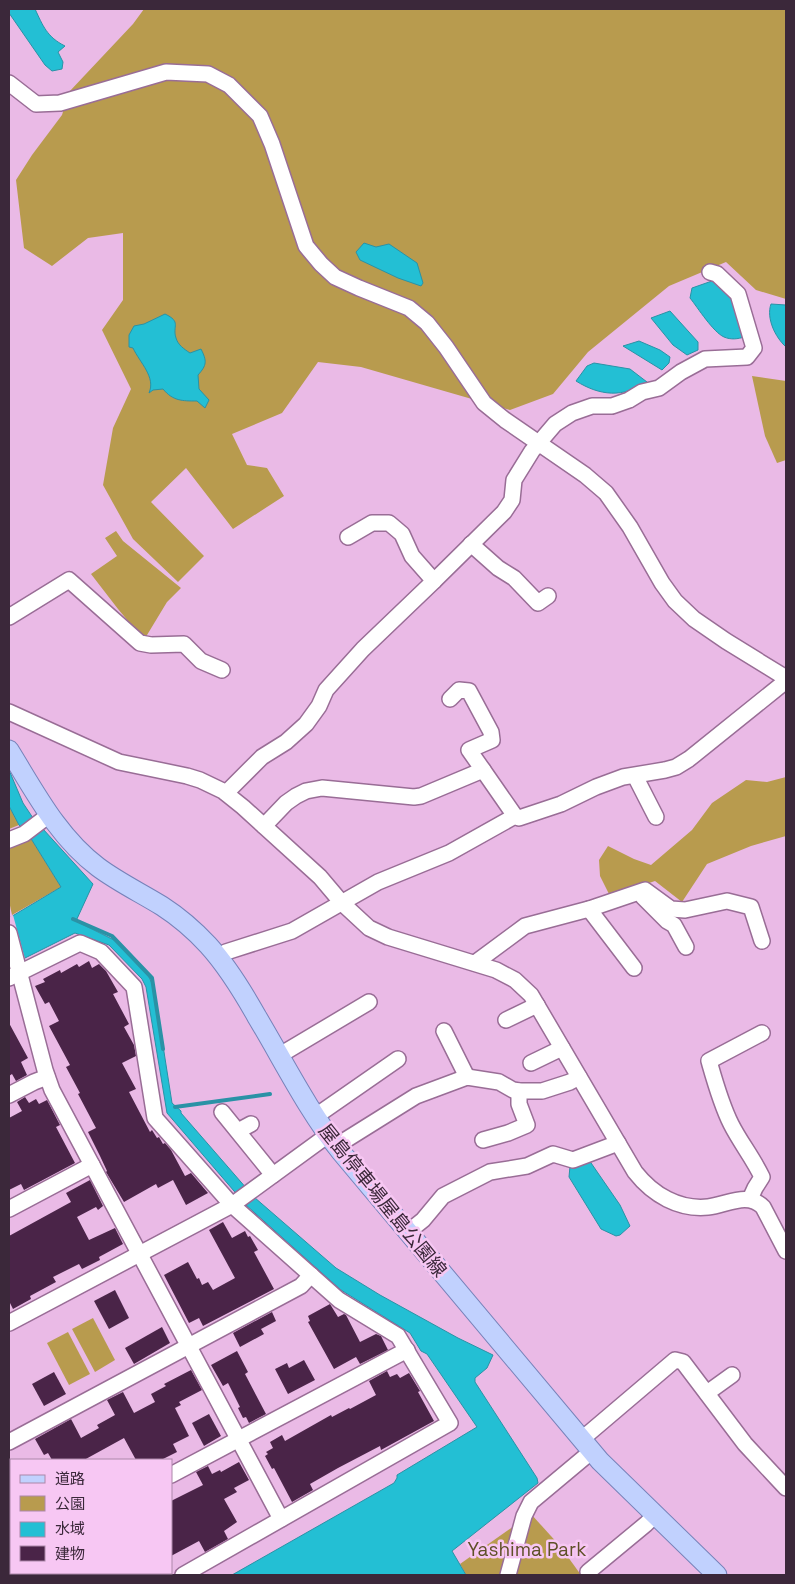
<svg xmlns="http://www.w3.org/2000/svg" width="795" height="1584" font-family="'Space Grotesk','Noto Sans JP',sans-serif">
  <rect width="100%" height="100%" fill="#eabae6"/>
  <!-- green -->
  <g fill="#b89b4e">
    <path d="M144,9H786V299L756,290L726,262L669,286L588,352L553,394L510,410L361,367L318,362L282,413L232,434L247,465L267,468L284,496L233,529L186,468L151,502L204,556L178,582L133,539L103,485L113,428L131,389L102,330L123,300V233L88,238L52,266L24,248L16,180L32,155L62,115L69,92L133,24Z"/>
    <path d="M752,376L786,381V460L777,463L765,436Z"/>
    <path d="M116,531L123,541L181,588L167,602L144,640L118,609L91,574L117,556L105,538Z"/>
    <path d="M786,777V836L751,846L707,864L682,902L655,881L610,896L600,876L599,860L608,846L634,859L651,865L692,830L712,803L746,780L767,782Z"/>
    <path d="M9,806L19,825L9,829Z"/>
    <path d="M30,837L61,887L12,915L9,901V847Z"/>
    <path d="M93,1318L115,1360L95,1372L72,1329Z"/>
    <path d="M68,1332L90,1374L69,1385L47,1343Z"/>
    <path d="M531,1514L560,1546L581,1575H466L460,1564Z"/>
  </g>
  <!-- water -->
  <g fill="#23bfd4" stroke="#2a92a6">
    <path d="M9,9H35C43,26 47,37 65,46L58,52L63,62L62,69L52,71L45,65L9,13Z"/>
    <path d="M364,243L376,247L389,244L417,263L423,283L421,286L398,278L360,260L356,252Z"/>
    <path d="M712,281L734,299L744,337C738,339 731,340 724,337C713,332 698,308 690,298L692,288Z"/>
    <path d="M771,304L786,305V347C775,337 766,318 771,304Z"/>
    <path d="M670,311L698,342V350L687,355L673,345L651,318Z"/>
    <path d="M165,314C182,322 172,326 176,338C178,345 184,349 190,353L201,349C207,361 207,365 198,375L199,389L209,400L205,408L197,401C182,401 173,401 163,389L153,390L149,393C156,377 140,363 133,348L129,347V335L134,326L144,324Z"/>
    <path d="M639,341L660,350L670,357L669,363L662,370L623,346Z"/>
    <path d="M594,363L630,369L647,382C623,398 600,396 576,381L587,366Z"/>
    <path d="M9,770L23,803L33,818L93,884L76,921L116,941L149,977L154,988L172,1103L181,1111V1113L254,1197L336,1268L380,1295L458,1338L493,1355L487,1368L475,1378V1382L537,1478L538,1483L452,1551L466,1575H232L394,1483L397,1478V1475L477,1427L427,1354L421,1351L410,1333L341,1290L246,1205L167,1113L146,987L142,979L109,945L75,933L9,966V918L61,887L30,837L19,825L9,806Z"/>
    <path d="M589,1160L620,1205L630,1226L620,1235L616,1236L601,1229L569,1177L570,1166Z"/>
  </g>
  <!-- pier -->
  <path fill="#eabae6" d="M13,915L25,959L9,967V917Z"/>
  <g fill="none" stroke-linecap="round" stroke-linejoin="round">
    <!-- stream -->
    <g stroke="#2a92a6" stroke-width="4">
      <path d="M73,919L112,936L152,978L163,1049"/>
      <path d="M175,1107L270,1094"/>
    </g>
  </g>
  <!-- building -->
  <g fill="#4a2448">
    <path d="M89,961L92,968L99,964L106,971L118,992L113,994L129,1024L124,1027L134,1045L136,1056L122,1063L136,1089L129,1092L150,1132L152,1130L157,1138L159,1137L163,1144L165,1143L171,1150L185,1176L191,1173L208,1193L186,1205L173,1180L158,1188L156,1184L124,1202L106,1172L107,1171L100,1156L88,1132L96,1128L78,1094L80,1093L66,1067L70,1065L49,1026L59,1021L49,1002L45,1004L35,986L45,982L43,979L60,970L61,973L77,964L79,967Z"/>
    <path d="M9,1023L28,1058L21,1062L27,1075L16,1081L12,1074L9,1076Z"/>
    <path d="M25,1097L29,1103L36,1099L39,1104L47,1100L60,1125L56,1127L75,1163L24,1190L21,1184L9,1190V1118L22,1111L17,1102Z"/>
    <path d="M90,1180L103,1206L98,1210L96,1207L77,1217L89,1240L115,1228L123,1244L99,1257L100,1260L82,1269L79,1264L53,1277L56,1282L30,1296L31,1299L13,1309L9,1301V1236L71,1202L66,1193Z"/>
    <path d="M223,1222L232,1238L245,1231L248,1237L250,1236L258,1250L254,1252L274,1289L203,1326L199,1318L189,1323L164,1275L188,1262L197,1279L199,1278L202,1285L208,1282L213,1290L235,1278L209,1230Z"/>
    <path d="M115,1290L129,1318L109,1329L94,1301Z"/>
    <path d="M330,1304L338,1317L344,1314L346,1315L360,1342L376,1334L381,1336L388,1350L360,1364L356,1357L334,1369L308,1322L310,1321L308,1316Z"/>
    <path d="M272,1312L276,1321L261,1329L264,1334L240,1347L233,1333Z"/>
    <path d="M162,1327L170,1343L134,1364L125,1348Z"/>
    <path d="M237,1351L248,1372L245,1374L266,1414L249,1423L246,1417L243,1418L238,1408L240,1407L228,1383L223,1386L211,1365Z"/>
    <path d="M304,1360L315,1380L288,1394L275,1369L287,1363L289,1368Z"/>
    <path d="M191,1370L202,1390L179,1402L181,1405L175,1408L189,1436L173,1444L177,1452L161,1460H136L124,1438L84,1460H52L48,1453L44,1455L35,1439L71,1419L81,1438L99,1428L97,1425L115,1415L107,1400L123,1392L134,1413L155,1402L151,1394L166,1386L164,1384Z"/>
    <path d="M387,1371L390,1377L397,1374L400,1378L409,1373L420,1391L418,1392L434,1421L381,1450L380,1446L338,1468L310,1484L313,1490L292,1502L274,1468L272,1469L265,1456L268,1454L266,1452L273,1448L270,1442L282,1435L285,1441L331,1415L332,1417L349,1408L350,1409L376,1395L369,1381Z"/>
    <path d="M54,1372L66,1394L44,1406L32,1384Z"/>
    <path d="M209,1414L221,1436L204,1446L192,1423Z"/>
    <path d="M239,1462L249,1480L234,1488L237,1492L224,1499L237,1522L224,1531L228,1539L205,1552L199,1541L171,1556V1501L203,1485L196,1472L208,1466L212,1474L220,1470L221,1472Z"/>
  </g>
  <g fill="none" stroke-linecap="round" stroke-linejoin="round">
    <!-- minor casing -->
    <g stroke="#996d96" stroke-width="18">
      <g id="minor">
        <path d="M9,83L36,104L60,103L166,72L208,74L229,85L260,116L272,144L306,246L321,264L335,277L359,288L409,308L427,323L446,347L484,403L505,420L585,475L606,493L630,527L662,583L675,601L694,619L726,641L786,678"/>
        <path d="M471,544L498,568L514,578L538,603L548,596"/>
        <path d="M434,581L504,512L512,500L514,480L532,451L555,424L572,413L592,406H612L629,400L642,392L659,388L681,372L705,359L747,357L754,348L738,294L717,274L710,272"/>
        <path d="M9,617L69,580L140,643L151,645L184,644L201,661L222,670"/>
        <path d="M450,699L459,690L469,691L491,732L492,740L469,750L483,770"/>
        <path d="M9,712L119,762L187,776L200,780L223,791L243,807L320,877L342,903L369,928L388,937L496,970L515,980L531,995L635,1172C653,1195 679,1210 708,1207C727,1205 747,1191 763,1207L786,1251"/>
        <path d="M635,776L656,817"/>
        <path d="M226,793L262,757L286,742L306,724L319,706L326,690L363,649L434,581L412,556L402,534L389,523H372L348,537"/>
        <path d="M264,826L286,803L296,796L306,791L322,788L414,797L421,796L483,770L515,816L519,818L561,804L596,787L623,777L665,770L676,767L689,759L786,681"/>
        <path d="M9,840L24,834L49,815"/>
        <path d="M643,897L667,921L674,925L686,947"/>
        <path d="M589,909L634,968"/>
        <path d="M9,933L45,1070L52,1090L281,1519"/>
        <path d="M219,958L226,952L292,931L378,882L449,853L515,816"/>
        <path d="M475,963L525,926L589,909L645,890L671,909L685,910L727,901L751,907L762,941"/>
        <path d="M9,978L80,943L101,952L134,987L155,1118L232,1205L339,1300L398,1336L450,1423L183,1575"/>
        <path d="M506,1020L537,1005"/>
        <path d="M444,1031L467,1077"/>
        <path d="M280,1055L369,1002"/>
        <path d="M531,1063L562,1048"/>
        <path d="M9,1095L34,1082L47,1077"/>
        <path d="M222,1112L273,1175"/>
        <path d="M316,1116L398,1059"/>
        <path d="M238,1131L251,1124"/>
        <path d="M483,1140L508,1133L527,1125L519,1104V1091"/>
        <path d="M336,1146L416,1096L467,1077L499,1082L513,1090L519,1091H542L570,1082L579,1077"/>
        <path d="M750,1199L755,1188L762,1177C753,1158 740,1142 731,1124C721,1104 715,1082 709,1061L762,1033"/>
        <path d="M9,1209L92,1165"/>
        <path d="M408,1232L423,1220L443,1196L490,1172L527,1166L553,1154L573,1160L618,1143"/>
        <path d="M9,1323L232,1205L328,1135"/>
        <path d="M707,1393L732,1375"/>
        <path d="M582,1439L675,1360L683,1362L745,1444L786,1488"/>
        <path d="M9,1442L301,1286L311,1275"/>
        <path d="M171,1475L407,1350"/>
        <path d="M9,1478L11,1483"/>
        <path d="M9,1561L11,1560"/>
        <path d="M588,1572L646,1524L655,1515"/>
        <path d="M59,1573L60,1575"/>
        <path d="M508,1575L524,1516L531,1502L592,1451"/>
      </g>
    </g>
    <!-- major casing -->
    <g stroke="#7782b9" stroke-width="21">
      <path id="major" d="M9,750C35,792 58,837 98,867C118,882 141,893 162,906C179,917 195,931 208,945C228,967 243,992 257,1017C284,1062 308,1111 341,1152L600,1461L717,1575"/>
    </g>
    <!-- minor -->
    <use href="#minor" stroke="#fff" stroke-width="15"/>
    <!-- major -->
    <use href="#major" stroke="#c1d1fe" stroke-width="19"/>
  </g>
  <g text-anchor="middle" stroke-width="5" stroke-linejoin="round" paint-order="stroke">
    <!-- street labels -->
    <g font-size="19" fill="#3b283a" stroke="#f7c7f3">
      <text transform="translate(383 1200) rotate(51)" y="7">屋島停車場屋島公園線</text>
    </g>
    <!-- park labels -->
    <g font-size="19" fill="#5f5028" stroke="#f7c7f3">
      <text x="527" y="1556">Yashima Park</text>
    </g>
  </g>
  <!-- border -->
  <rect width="795" height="1584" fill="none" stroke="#3b283a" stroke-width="20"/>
  <!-- legend -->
  <rect x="10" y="1459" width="162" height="115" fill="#f7c7f3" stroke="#ac87a9"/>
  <rect x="20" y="1475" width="25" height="8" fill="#c1d1fe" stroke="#ac87a9"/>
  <text x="55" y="1484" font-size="15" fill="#3b283a">道路</text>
  <rect x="20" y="1496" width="25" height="15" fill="#b89b4e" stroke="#ac87a9"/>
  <text x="55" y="1509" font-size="15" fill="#3b283a">公園</text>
  <rect x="20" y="1522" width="25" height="15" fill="#23bfd4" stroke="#ac87a9"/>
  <text x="55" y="1534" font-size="15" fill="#3b283a">水域</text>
  <rect x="20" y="1546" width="25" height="15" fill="#4a2448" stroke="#ac87a9"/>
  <text x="55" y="1559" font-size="15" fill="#3b283a">建物</text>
</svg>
